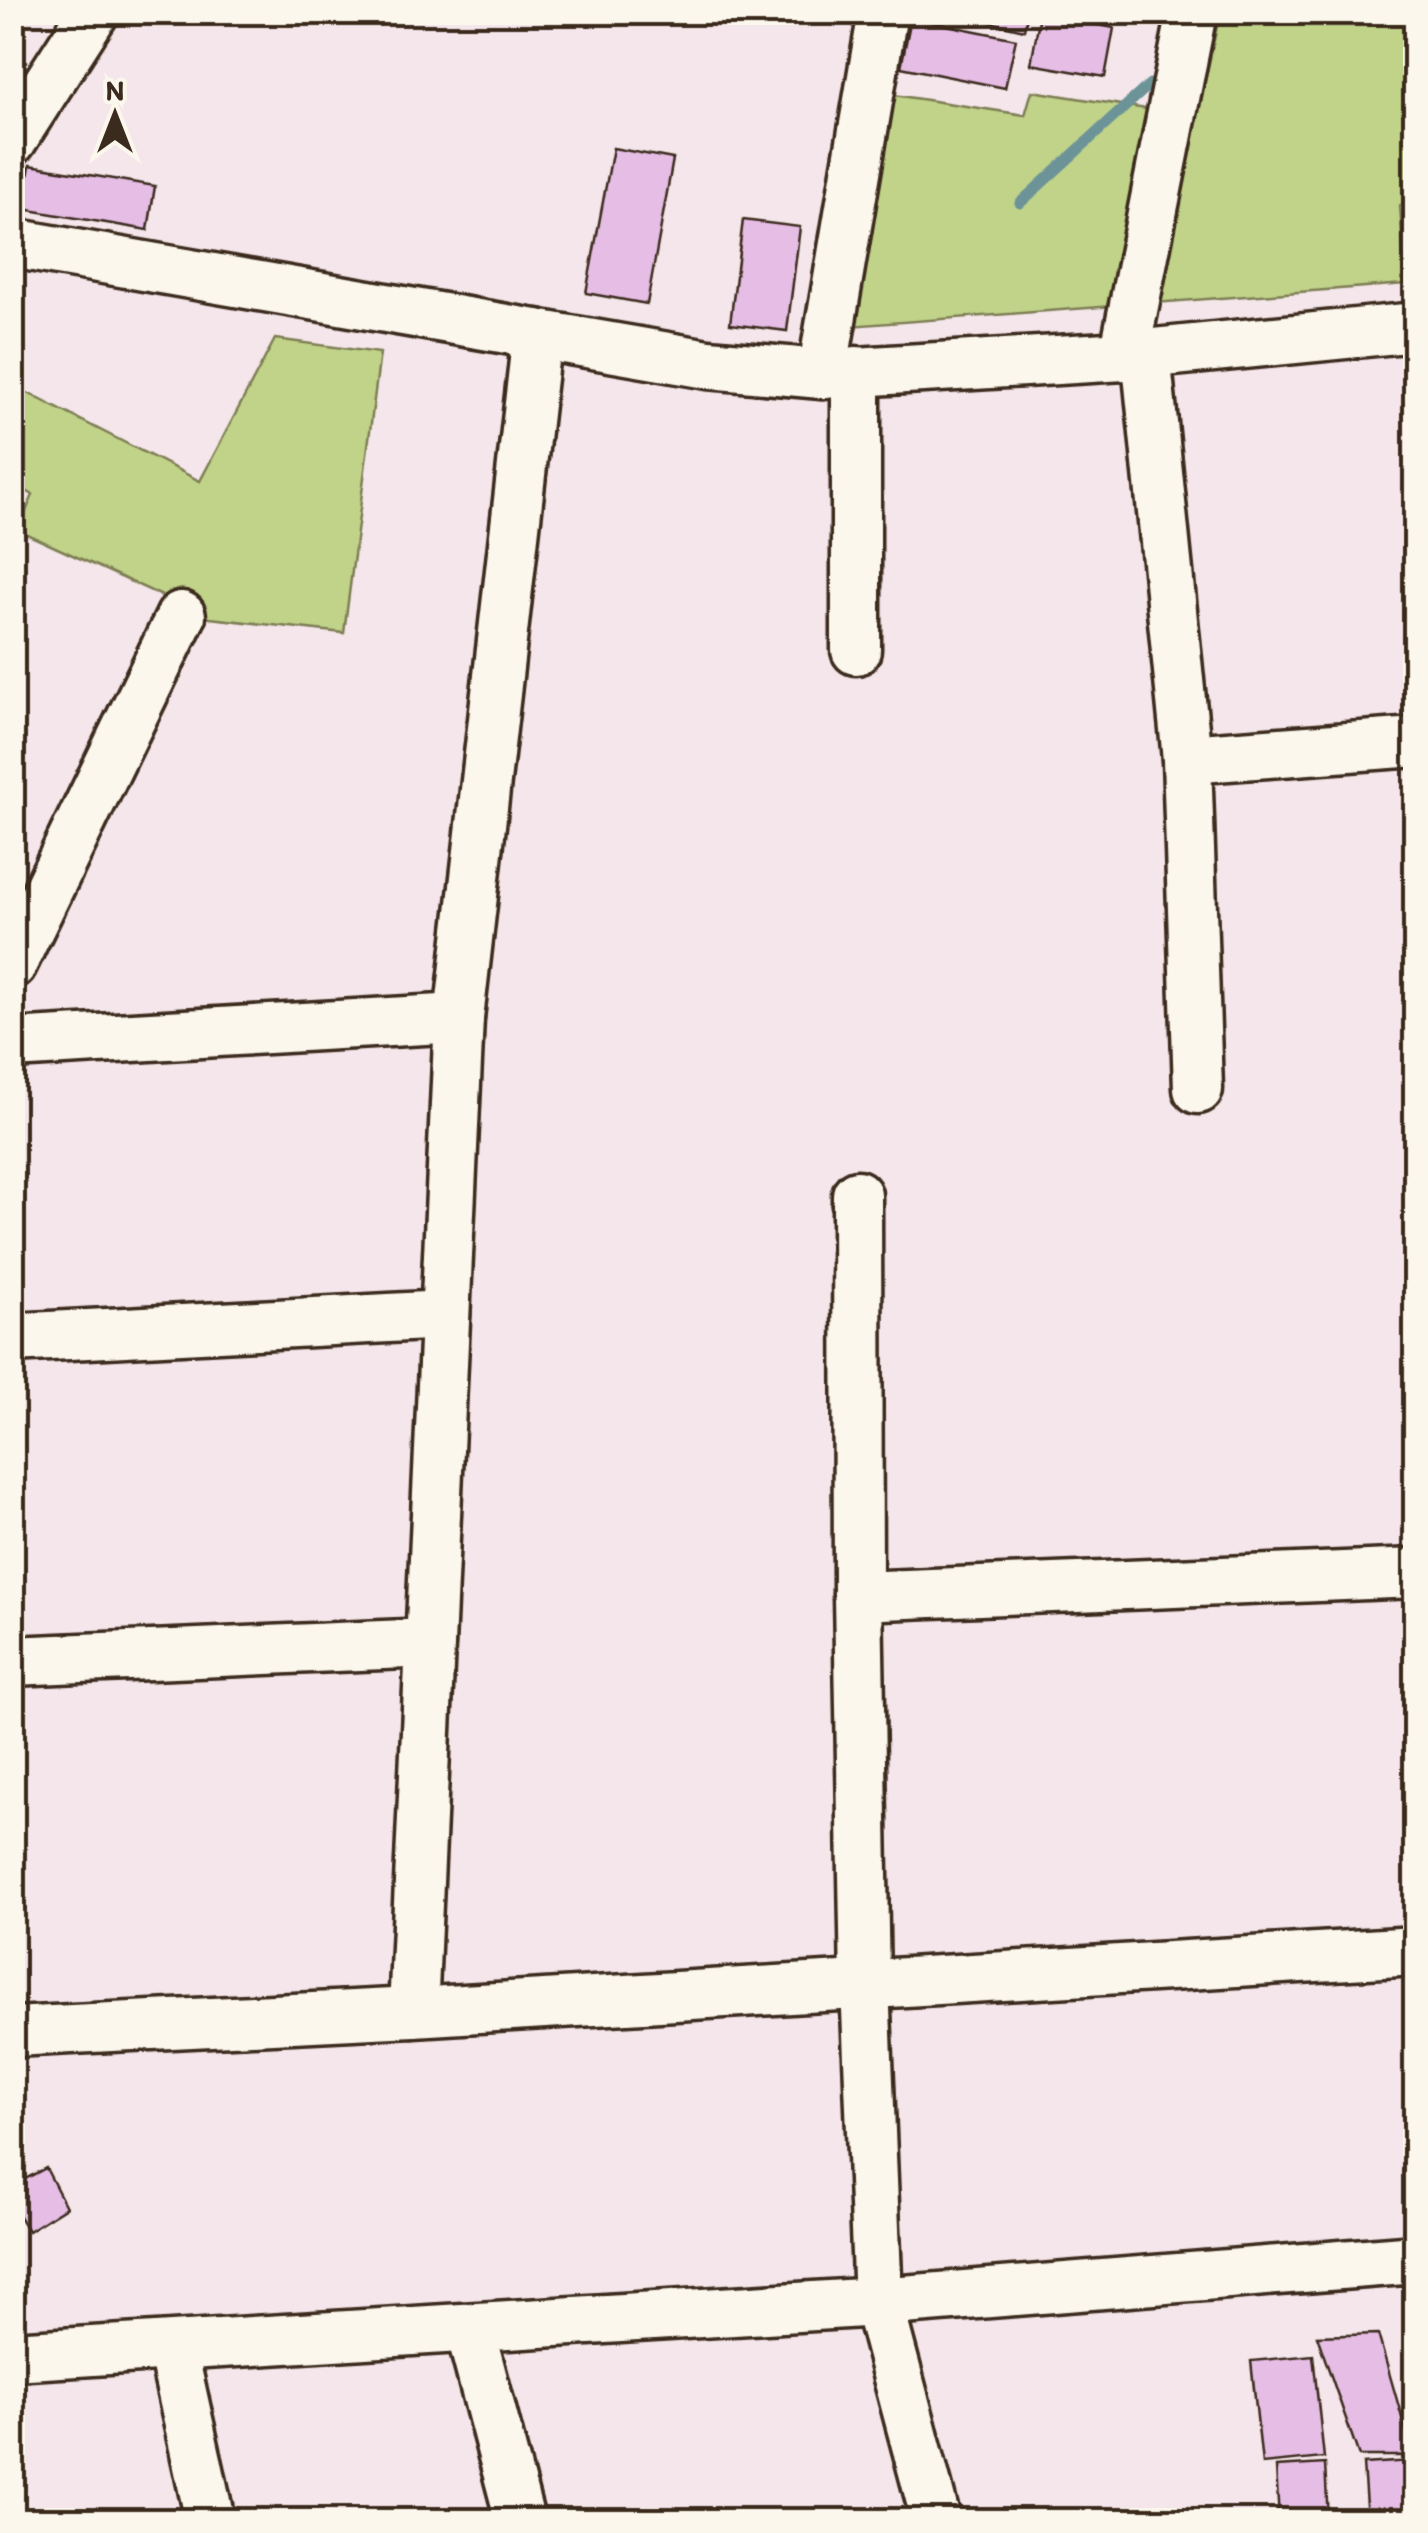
<svg xmlns="http://www.w3.org/2000/svg" width="1428" height="2533" font-family="Itim,sans-serif">
  <rect width="100%" height="100%" fill="#f4e6ea"/>
  <filter id="ink" filterUnits="userSpaceOnUse"><feTurbulence type="fractalNoise" baseFrequency=".01" numOctaves="2"/><feDisplacementMap in="SourceGraphic" scale="20" xChannelSelector="R" yChannelSelector="G"/><feConvolveMatrix kernelMatrix="1 2 1 2 8 2 1 2 1" color-interpolation-filters="sRGB"/></filter>
  <g filter="url(#ink)">
    <!-- green -->
    <g fill="#c0d389" stroke="#7e7e54" stroke-width="2.5">
      <path d="M1220,13H1415V197L1400,206L1405,284L850,326L894,95L1025,115L1032,91L1197,117Z"/>
      <path d="M275,339L380,353L344,633L210,618L18,530L33,495L13,483L12,385L200,481Z"/>
    </g>
    <g fill="none" stroke-linecap="round" stroke-linejoin="round">
      <!-- stream -->
      <path stroke="#6c9498" stroke-width="11" d="M1020,203L1150,84"/>
    </g>
    <!-- building -->
    <g fill="#e5bde5" stroke="#3b2a1e" stroke-width="2.5">
      <path d="M947,12H1028L1024,30Z"/>
      <path d="M1040,14L1114,28L1105,77L1031,64Z"/>
      <path d="M911,18L1016,39L1005,88L901,67Z"/>
      <path d="M613,148L673,159L647,304L586,293Z"/>
      <path d="M30,165L155,186L148,230L23,209Z"/>
      <path d="M743,220L800,227L787,331L730,324Z"/>
      <path d="M1416,2000V2048L1405,2046Z"/>
      <path d="M46,2168L66,2207L28,2231L12,2205V2186Z"/>
      <path d="M1378,2334L1413,2456H1359L1317,2336Z"/>
      <path d="M1313,2355L1324,2458L1262,2464L1251,2361Z"/>
      <path d="M1414,2461L1416,2520H1367L1363,2464Z"/>
      <path d="M1325,2464L1328,2520H1279L1276,2467Z"/>
    </g>
    <g fill="none" stroke-linecap="round" stroke-linejoin="round">
      <!-- minor casing -->
      <g stroke="#3b2a1e" stroke-width="55">
        <g id="minor">
          <path d="M12,140L94,12"/>
          <path d="M12,243L708,364L822,374L1124,356L1416,327"/>
          <path d="M1146,354L1187,759L1198,1089"/>
          <path d="M1124,356L1192,12"/>
          <path d="M856,371V650"/>
          <path d="M822,374L883,12"/>
          <path d="M1187,759L1416,742"/>
          <path d="M12,964L181,616"/>
          <path d="M12,1044L459,1018"/>
          <path d="M857,1195L858,1596L865,1985L878,2302L936,2520"/>
          <path d="M12,1338L445,1315"/>
          <path d="M858,1596L1416,1573"/>
          <path d="M12,1661L430,1643"/>
          <path d="M413,2012L459,1018L537,334"/>
          <path d="M12,2032L413,2012L1416,1951"/>
          <path d="M470,2330L520,2520"/>
          <path d="M172,2347L210,2520"/>
          <path d="M12,2356L878,2302L1416,2259"/>
        </g>
      </g>
      <!-- minor -->
      <use href="#minor" stroke="#fbf7ec" stroke-width="48"/>
    </g>
  </g>
  <!-- margin -->
  <rect width="1428" height="2533" fill="none" stroke="#fbf7ec" stroke-width="50"/>
  <rect x="25" y="25" width="1378" height="2483" fill="none" stroke="#3b2a1e" stroke-width="4" filter="url(#ink)"/>
  <!-- north arrow -->
  <g transform="translate(115 115)" stroke="#fbf7ec" stroke-width="8" paint-order="stroke">
  <path d="M0-8L18 38L0 25L-18 38Z" fill="#3b2a1e"/>
  <text y="-15" font-size="28" font-weight="bold" text-anchor="middle" fill="#3b2a1e">N</text>
  </g>
</svg>
